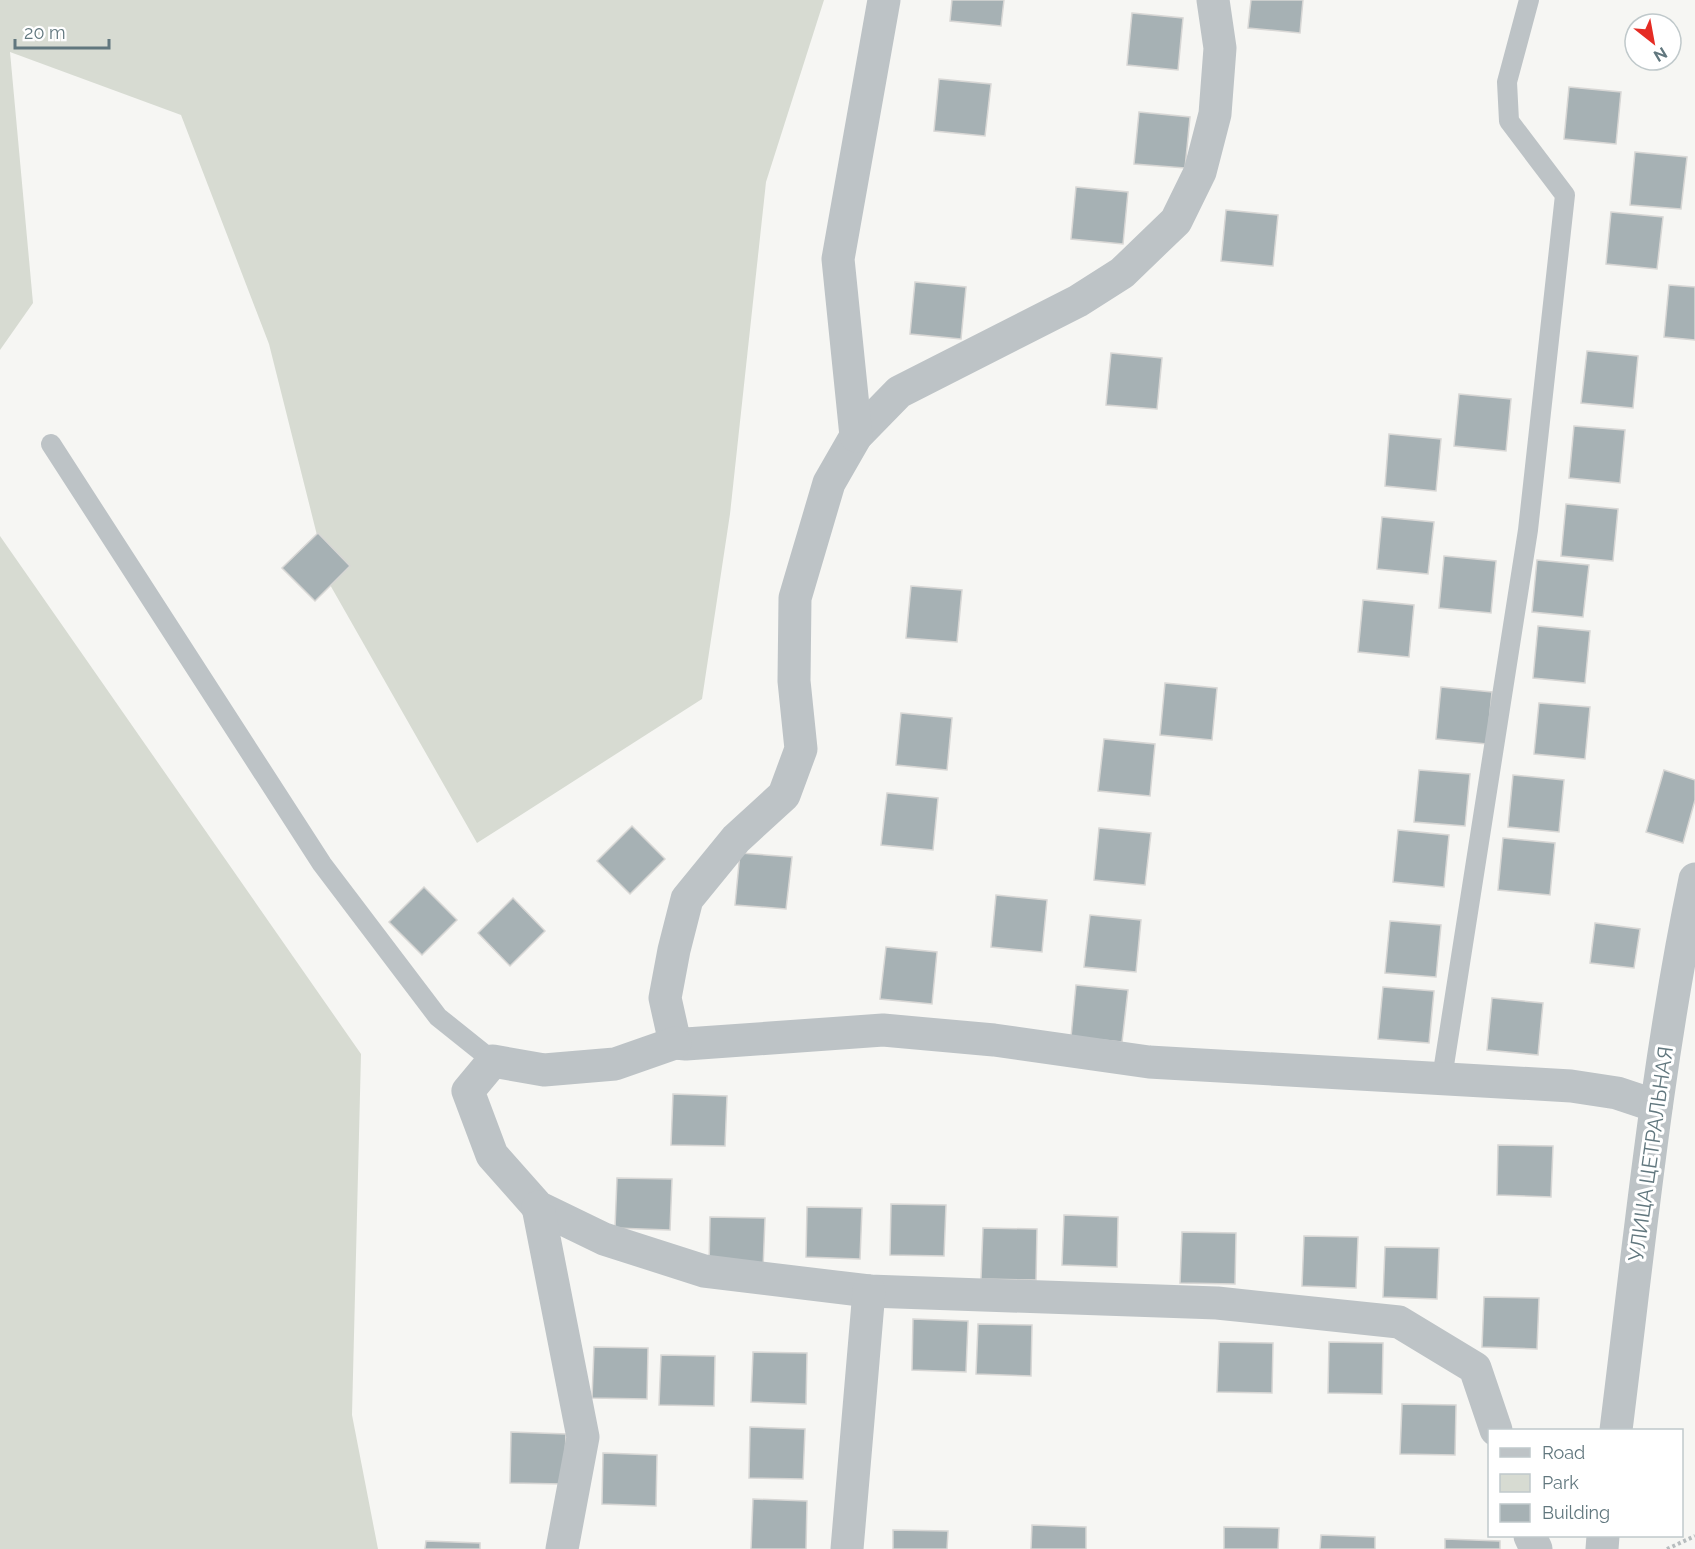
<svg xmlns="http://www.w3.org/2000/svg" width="1695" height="1549" font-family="Raleway,sans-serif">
  <rect width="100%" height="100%" fill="#f6f6f3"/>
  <!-- green -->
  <g fill="#d7dbd2">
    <path d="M0,0H824L766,182L730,514L702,699L477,843L329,583L269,344L181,115L10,52L33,303L0,350Z"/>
    <path d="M0,536L361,1054L352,1415L378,1549H0Z"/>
  </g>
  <!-- building -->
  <g fill="#a6b1b4" stroke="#d8d7d5" stroke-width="1.5">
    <path d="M952,0H1004L1001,26L950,21Z"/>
    <path d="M1251,0H1303L1300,33L1248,28Z"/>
    <path d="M1132,13L1183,18L1178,70L1127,65Z"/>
    <path d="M939,79L991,84L985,136L934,131Z"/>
    <path d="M1569,87L1621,92L1616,144L1564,139Z"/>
    <path d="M1139,112L1190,117L1185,168L1134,164Z"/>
    <path d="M1635,152L1687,157L1681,209L1630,205Z"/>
    <path d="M1076,187L1128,192L1123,244L1071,239Z"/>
    <path d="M1226,210L1278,215L1273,266L1221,261Z"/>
    <path d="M1611,212L1663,217L1657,269L1606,264Z"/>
    <path d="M915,282L966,287L961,339L910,334Z"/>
    <path d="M1669,285L1695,287V340L1664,337Z"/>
    <path d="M1587,351L1638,356L1633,408L1581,403Z"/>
    <path d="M1111,353L1162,358L1157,409L1106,405Z"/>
    <path d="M1459,394L1511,399L1506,451L1454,446Z"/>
    <path d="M1574,426L1625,430L1620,483L1569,478Z"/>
    <path d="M1389,434L1441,439L1436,491L1385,486Z"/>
    <path d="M1566,504L1618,509L1613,561L1561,556Z"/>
    <path d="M1382,517L1434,522L1428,574L1377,569Z"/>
    <path d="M318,533L350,566L315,601L282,568Z"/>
    <path d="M1444,556L1496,561L1491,613L1439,608Z"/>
    <path d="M1537,560L1589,565L1583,617L1532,612Z"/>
    <path d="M911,586L962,590L957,642L906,638Z"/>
    <path d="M1363,600L1414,605L1409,657L1358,652Z"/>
    <path d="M1538,626L1590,631L1585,683L1533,678Z"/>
    <path d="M1165,683L1217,688L1212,740L1160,735Z"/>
    <path d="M1441,687L1492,692L1487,744L1436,739Z"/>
    <path d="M1539,703L1590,707L1585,759L1534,754Z"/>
    <path d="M901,713L952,718L947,770L896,765Z"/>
    <path d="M1104,739L1155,744L1150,796L1098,791Z"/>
    <path d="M1419,770L1470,774L1465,826L1414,822Z"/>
    <path d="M1664,770L1695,780V800L1683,843L1646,832Z"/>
    <path d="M1513,775L1564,780L1559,832L1508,827Z"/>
    <path d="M887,793L938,798L933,850L881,845Z"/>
    <path d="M632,826L665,859L630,894L597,861Z"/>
    <path d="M1099,828L1151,833L1145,885L1094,880Z"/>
    <path d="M1398,830L1449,835L1444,887L1393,882Z"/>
    <path d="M1503,838L1555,843L1550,895L1498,890Z"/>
    <path d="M740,853L792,857L786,909L735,905Z"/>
    <path d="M424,887L457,920L422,955L389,922Z"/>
    <path d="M996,895L1047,900L1042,952L991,947Z"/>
    <path d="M513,898L545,931L510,966L478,933Z"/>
    <path d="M1090,915L1141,920L1136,972L1084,967Z"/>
    <path d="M1390,921L1441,925L1436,977L1385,973Z"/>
    <path d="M1595,923L1640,929L1634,968L1590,963Z"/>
    <path d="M886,947L937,952L932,1004L880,999Z"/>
    <path d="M1076,985L1128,990L1122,1042L1071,1037Z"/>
    <path d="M1383,987L1434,991L1429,1043L1378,1039Z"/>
    <path d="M1492,998L1543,1003L1538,1055L1487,1050Z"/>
    <path d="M673,1094L727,1096L725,1146L671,1145Z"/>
    <path d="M1498,1145L1553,1146L1551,1197L1497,1195Z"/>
    <path d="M617,1178L672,1179L670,1230L615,1228Z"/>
    <path d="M891,1204L946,1205L944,1256L890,1255Z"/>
    <path d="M807,1207L862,1208L860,1259L806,1257Z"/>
    <path d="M1064,1215L1118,1217L1117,1267L1062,1265Z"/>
    <path d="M710,1217L765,1218L763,1269L709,1268Z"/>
    <path d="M983,1228L1037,1229L1036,1280L981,1279Z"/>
    <path d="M1182,1232L1236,1233L1235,1284L1180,1283Z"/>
    <path d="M1304,1236L1358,1237L1356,1288L1302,1286Z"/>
    <path d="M1385,1247L1439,1248L1437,1299L1383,1297Z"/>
    <path d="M1484,1297L1539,1298L1537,1349L1482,1347Z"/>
    <path d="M913,1319L968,1321L966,1372L912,1370Z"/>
    <path d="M978,1324L1032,1325L1031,1376L976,1374Z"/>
    <path d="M1219,1342L1273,1343L1272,1393L1217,1392Z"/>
    <path d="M1329,1342L1383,1343L1382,1394L1328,1393Z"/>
    <path d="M594,1347L648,1348L647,1399L592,1398Z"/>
    <path d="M753,1352L807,1353L806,1404L751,1402Z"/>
    <path d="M661,1355L715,1356L714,1406L659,1405Z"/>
    <path d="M1402,1404L1456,1405L1455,1455L1400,1454Z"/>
    <path d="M750,1427L805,1429L803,1479L749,1478Z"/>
    <path d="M511,1432L566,1434L564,1484L510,1483Z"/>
    <path d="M603,1453L657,1455L656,1506L602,1504Z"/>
    <path d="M753,1499L807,1501L806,1549H751Z"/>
    <path d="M1032,1525L1086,1527V1549H1031Z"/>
    <path d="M1224,1527L1279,1528L1278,1549H1224Z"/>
    <path d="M893,1530L948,1531L947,1549H893Z"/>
    <path d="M1321,1535L1375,1537V1549H1320Z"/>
    <path d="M1445,1539L1500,1541V1549H1445Z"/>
    <path d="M426,1541L480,1543V1549H425Z"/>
  </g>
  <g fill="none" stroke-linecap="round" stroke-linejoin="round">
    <!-- path -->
    <path stroke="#b7bcbe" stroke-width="4" stroke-dasharray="3 3" stroke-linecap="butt" d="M1667,1549L1695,1536"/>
    <!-- service -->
    <g stroke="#bdc3c6" stroke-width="20">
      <path d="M51,444L322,864L438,1017L493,1061"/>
      <path d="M1442,1078L1528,530L1565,195L1509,121L1507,82L1529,0"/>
    </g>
    <!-- minor -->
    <g stroke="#bdc3c6" stroke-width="33">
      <path d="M1213,0L1220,48L1215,114L1200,172L1176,221L1122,273L1078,301L899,392L856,436L829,483L795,598L794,681L801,749L784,795L736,839L687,899L674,950L665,998L675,1043L686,1044L883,1030L994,1040L1149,1062L1571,1086L1617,1093L1656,1106"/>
      <path d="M856,436L838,259L884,0"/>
      <path d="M675,1043L615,1064L544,1070L493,1061L468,1091L492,1155L538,1207L604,1239L704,1271L869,1291L1217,1303L1399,1322L1475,1368L1496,1430"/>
      <path d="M538,1207L583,1437L562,1549"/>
      <path d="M1616,1430C1639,1246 1657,1061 1695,879"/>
      <path d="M1530,1536L1536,1549"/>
      <path d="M847,1549L869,1291"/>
      <path d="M1602,1549L1603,1536"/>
    </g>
  </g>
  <g text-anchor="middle" stroke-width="6" stroke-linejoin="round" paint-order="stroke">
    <!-- street labels -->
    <g font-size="21" fill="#61777e" stroke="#fff">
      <text transform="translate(1651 1154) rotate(-82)" y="7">УЛИЦА ЦЕТРАЛЬНАЯ</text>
    </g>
  </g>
  <!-- legend -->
  <rect x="1488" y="1429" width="195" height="108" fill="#ffffff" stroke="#c0c9cb" stroke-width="1.5"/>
  <rect x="1500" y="1448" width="30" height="9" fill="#bdc3c6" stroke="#c0c9cb" stroke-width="1.5"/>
  <text x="1542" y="1459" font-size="18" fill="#61777e">Road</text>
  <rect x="1500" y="1474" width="30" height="18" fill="#d7dbd2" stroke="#c0c9cb" stroke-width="1.5"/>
  <text x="1542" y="1489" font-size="18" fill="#61777e">Park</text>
  <rect x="1500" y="1504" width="30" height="18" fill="#a6b1b4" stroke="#c0c9cb" stroke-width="1.5"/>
  <text x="1542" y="1519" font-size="18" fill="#61777e">Building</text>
  <!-- north arrow -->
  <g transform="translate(1653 42) rotate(149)"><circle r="28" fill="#ffffff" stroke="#c0c9cb" stroke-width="1.5"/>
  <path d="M0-4.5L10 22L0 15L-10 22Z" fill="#e52c24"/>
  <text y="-9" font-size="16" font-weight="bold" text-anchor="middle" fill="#61777e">N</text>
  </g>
  <!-- scale -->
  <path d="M15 39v9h94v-9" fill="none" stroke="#61777e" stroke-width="3"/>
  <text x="24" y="39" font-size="18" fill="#61777e" stroke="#ffffff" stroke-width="4.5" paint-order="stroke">20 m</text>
</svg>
